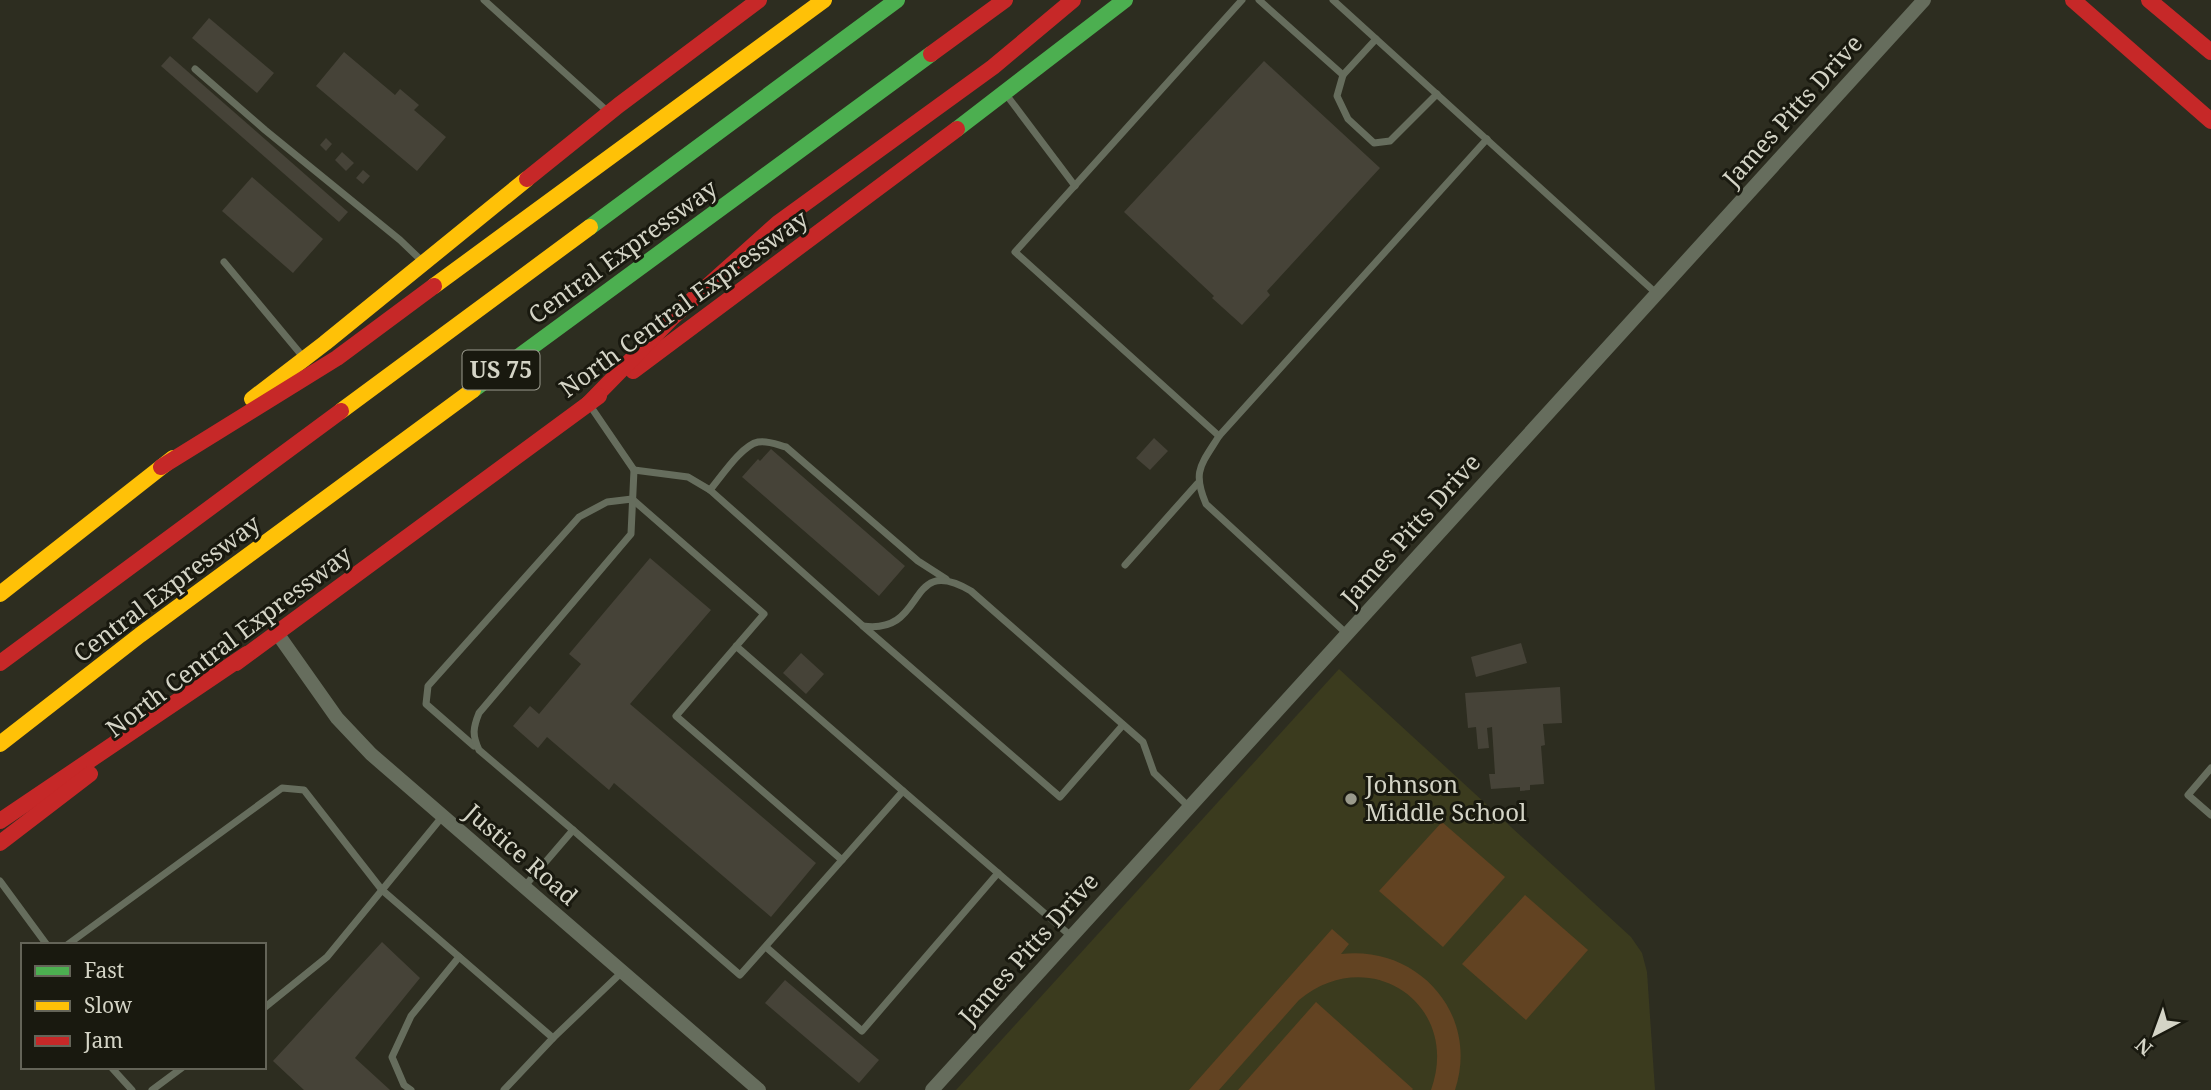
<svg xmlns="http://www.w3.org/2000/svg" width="2211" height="1090" font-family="'Noto Serif',serif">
  <rect width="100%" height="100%" fill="#2d2d20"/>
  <!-- built -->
  <path fill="#3b3b1e" d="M1339,669L1631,937L1642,953L1647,972L1655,1090H956Z"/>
  <!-- green -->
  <g fill="#624322">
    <path d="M1442,822L1505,877L1443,947L1379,891Z"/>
    <path d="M1525,895L1588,950L1526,1020L1462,964Z"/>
    <path d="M1332,929L1349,944L1341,954C1418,945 1480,1014 1455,1090H1431C1462,1004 1369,942 1299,1000L1219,1090H1189Z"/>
    <path d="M1316,1002L1413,1089L1412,1090H1238Z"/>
  </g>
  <!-- building -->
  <g fill="#464338">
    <path d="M209,18L274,73L257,93L192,38Z"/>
    <path d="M344,52L395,95L400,89L419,105L414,110L446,137L417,171L316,86Z"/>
    <path d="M170,56L348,212L339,222L161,66Z"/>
    <path d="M1264,61L1380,168L1267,291L1270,295L1242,325L1212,298L1214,296L1124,212Z"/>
    <path d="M326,138L332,144L326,151L320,145Z"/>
    <path d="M342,152L354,163L346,171L335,160Z"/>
    <path d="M363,170L370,176L363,184L356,178Z"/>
    <path d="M252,177L323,239L293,273L222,211Z"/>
    <path d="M1154,438L1168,451L1150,470L1136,458Z"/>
    <path d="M771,449L905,566L879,596L742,477L758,459L760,461Z"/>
    <path d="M650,558L711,610L630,704L816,863L771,917L614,783L609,790L547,737L538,748L513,726L530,706L539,714L581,664L569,654Z"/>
    <path d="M1521,643L1527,663L1476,677L1471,657Z"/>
    <path d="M801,653L824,674L806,694L783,673Z"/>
    <path d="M1560,687L1562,723L1543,724L1545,745L1541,746L1544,784L1530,785V790L1520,791V787L1491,789L1489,774H1495L1492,727L1487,728L1489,748L1478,749L1476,727L1468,728L1465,693Z"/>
    <path d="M382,942L420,978L355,1058L390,1090H304L273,1061Z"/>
    <path d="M785,980L879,1060L859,1083L765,1003Z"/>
  </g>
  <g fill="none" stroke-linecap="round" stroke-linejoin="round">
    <!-- lane -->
    <g stroke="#666d5d" stroke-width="7">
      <path d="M484,0L606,110"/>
      <path d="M1259,0L1343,75"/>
      <path d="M1333,0L1657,294"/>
      <path d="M1376,39L1343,75L1337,96L1348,119L1374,143L1390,141L1437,94"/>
      <path d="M195,69L265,130L400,240L423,262"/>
      <path d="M1008,97L1075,186"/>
      <path d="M224,262L304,358"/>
      <path d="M591,407L634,470"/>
      <path d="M1219,436L1015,252L1242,0"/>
      <path d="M710,490C721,477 742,445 758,442C768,440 778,445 786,447L918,561L946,579"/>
      <path d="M1125,565L1197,484"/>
      <path d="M863,626L1060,797L1123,725"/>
      <path d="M1347,634L1206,504C1192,471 1201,465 1219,436L1487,139"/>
      <path d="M474,746L426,704L428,686L579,517L607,502L632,499L764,614L676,716L842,860L903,791L736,646"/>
      <path d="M2211,768L2188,795L2211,815"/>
      <path d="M903,791L1072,937"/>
      <path d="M573,830L740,975L842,860"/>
      <path d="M0,881L47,945"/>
      <path d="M524,887L573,830L479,750C472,735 473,728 479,713L631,534L634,470L688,477L710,490L863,626C929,635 904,552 971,591L1143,742L1154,773L1189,807"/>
      <path d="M67,945L282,788L304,790L382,890L553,1038L504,1090"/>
      <path d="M766,947L862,1031L998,873"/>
      <path d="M264,1008L327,957L442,817"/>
      <path d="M553,1038L622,972"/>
      <path d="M111,1067L132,1090"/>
      <path d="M152,1090L183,1067"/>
      <path d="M411,1090L404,1085L392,1057L411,1016L459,957"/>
    </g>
    <!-- street -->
    <g stroke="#666d5d" stroke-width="14">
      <path d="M277,633L337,718L371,754L759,1090"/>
      <path d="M932,1090L1924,0"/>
    </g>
    <!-- fast -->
    <g stroke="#4caf50" stroke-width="16">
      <path d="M957,129L1125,0"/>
      <path d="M590,227L897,0"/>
      <path d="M473,390L931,54"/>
    </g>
    <!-- slow -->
    <g stroke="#ffc107" stroke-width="16">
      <path d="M434,286L824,0"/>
      <path d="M252,399L325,343L527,179"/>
      <path d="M341,411L590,227"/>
      <path d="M0,594L173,458"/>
      <path d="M0,744L140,635L473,390"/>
    </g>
    <!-- jam -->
    <g stroke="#c62828" stroke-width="16">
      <path d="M2073,0L2211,121"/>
      <path d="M2149,0L2211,52"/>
      <path d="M931,54L1005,0"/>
      <path d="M527,179L619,105L759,0"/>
      <path d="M633,371L957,129"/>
      <path d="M588,404L673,317L778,223L993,67L1073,0"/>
      <path d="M161,467L337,358L434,286"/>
      <path d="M0,663L341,411"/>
      <path d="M236,663L599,396"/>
      <path d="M0,821L247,654"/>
      <path d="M0,843L90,774"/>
    </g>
  </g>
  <!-- markers -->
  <circle fill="#9a9a8c" stroke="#19190f" stroke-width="2.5" cx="1351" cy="799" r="7"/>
  <g text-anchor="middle" stroke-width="6" stroke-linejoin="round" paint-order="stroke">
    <!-- shield labels -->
    <rect fill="#19190f" stroke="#9c9c8f" stroke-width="2" x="462.5" y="350.5" width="77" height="39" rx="5"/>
    <g font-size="23" font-weight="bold" fill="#d4d4c6">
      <text x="501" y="378">US 75</text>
    </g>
    <!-- street labels -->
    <g font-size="24" fill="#d4d4c6" stroke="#19190f">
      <text transform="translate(1793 111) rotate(-48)" y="8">James Pitts Drive</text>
      <text transform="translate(623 252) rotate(-36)" y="8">Central Expressway</text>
      <text transform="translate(684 304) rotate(-36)" y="8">North Central Expressway</text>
      <text transform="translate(1411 530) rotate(-48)" y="8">James Pitts Drive</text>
      <text transform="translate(167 589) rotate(-37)" y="8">Central Expressway</text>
      <text transform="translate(229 642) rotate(-37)" y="8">North Central Expressway</text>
      <text transform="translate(521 855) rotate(41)" y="8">Justice Road</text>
      <text transform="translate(1029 949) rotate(-48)" y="8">James Pitts Drive</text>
    </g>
    <!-- poi labels -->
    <g font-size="24" fill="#d4d4c6" stroke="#19190f" text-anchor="start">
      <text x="1365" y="793">Johnson<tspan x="1365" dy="28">Middle School</tspan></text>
    </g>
  </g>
  <!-- legend -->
  <rect x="21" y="943" width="245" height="126" fill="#19190f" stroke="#646458" stroke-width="2"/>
  <rect x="35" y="966" width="35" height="10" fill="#4caf50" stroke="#646458" stroke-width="2"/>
  <text x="84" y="978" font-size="21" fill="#d4d4c6">Fast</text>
  <rect x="35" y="1001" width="35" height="10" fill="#ffc107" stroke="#646458" stroke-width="2"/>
  <text x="84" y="1013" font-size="21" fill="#d4d4c6">Slow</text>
  <rect x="35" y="1036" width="35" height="10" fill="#c62828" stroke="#646458" stroke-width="2"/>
  <text x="84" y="1048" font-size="21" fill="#d4d4c6">Jam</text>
  <!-- north arrow -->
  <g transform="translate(2155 1034) rotate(221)" stroke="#19190f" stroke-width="5" paint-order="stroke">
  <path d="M0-5L12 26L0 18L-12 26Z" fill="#d4d4c6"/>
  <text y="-10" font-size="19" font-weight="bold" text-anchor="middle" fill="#d4d4c6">N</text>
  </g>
</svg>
